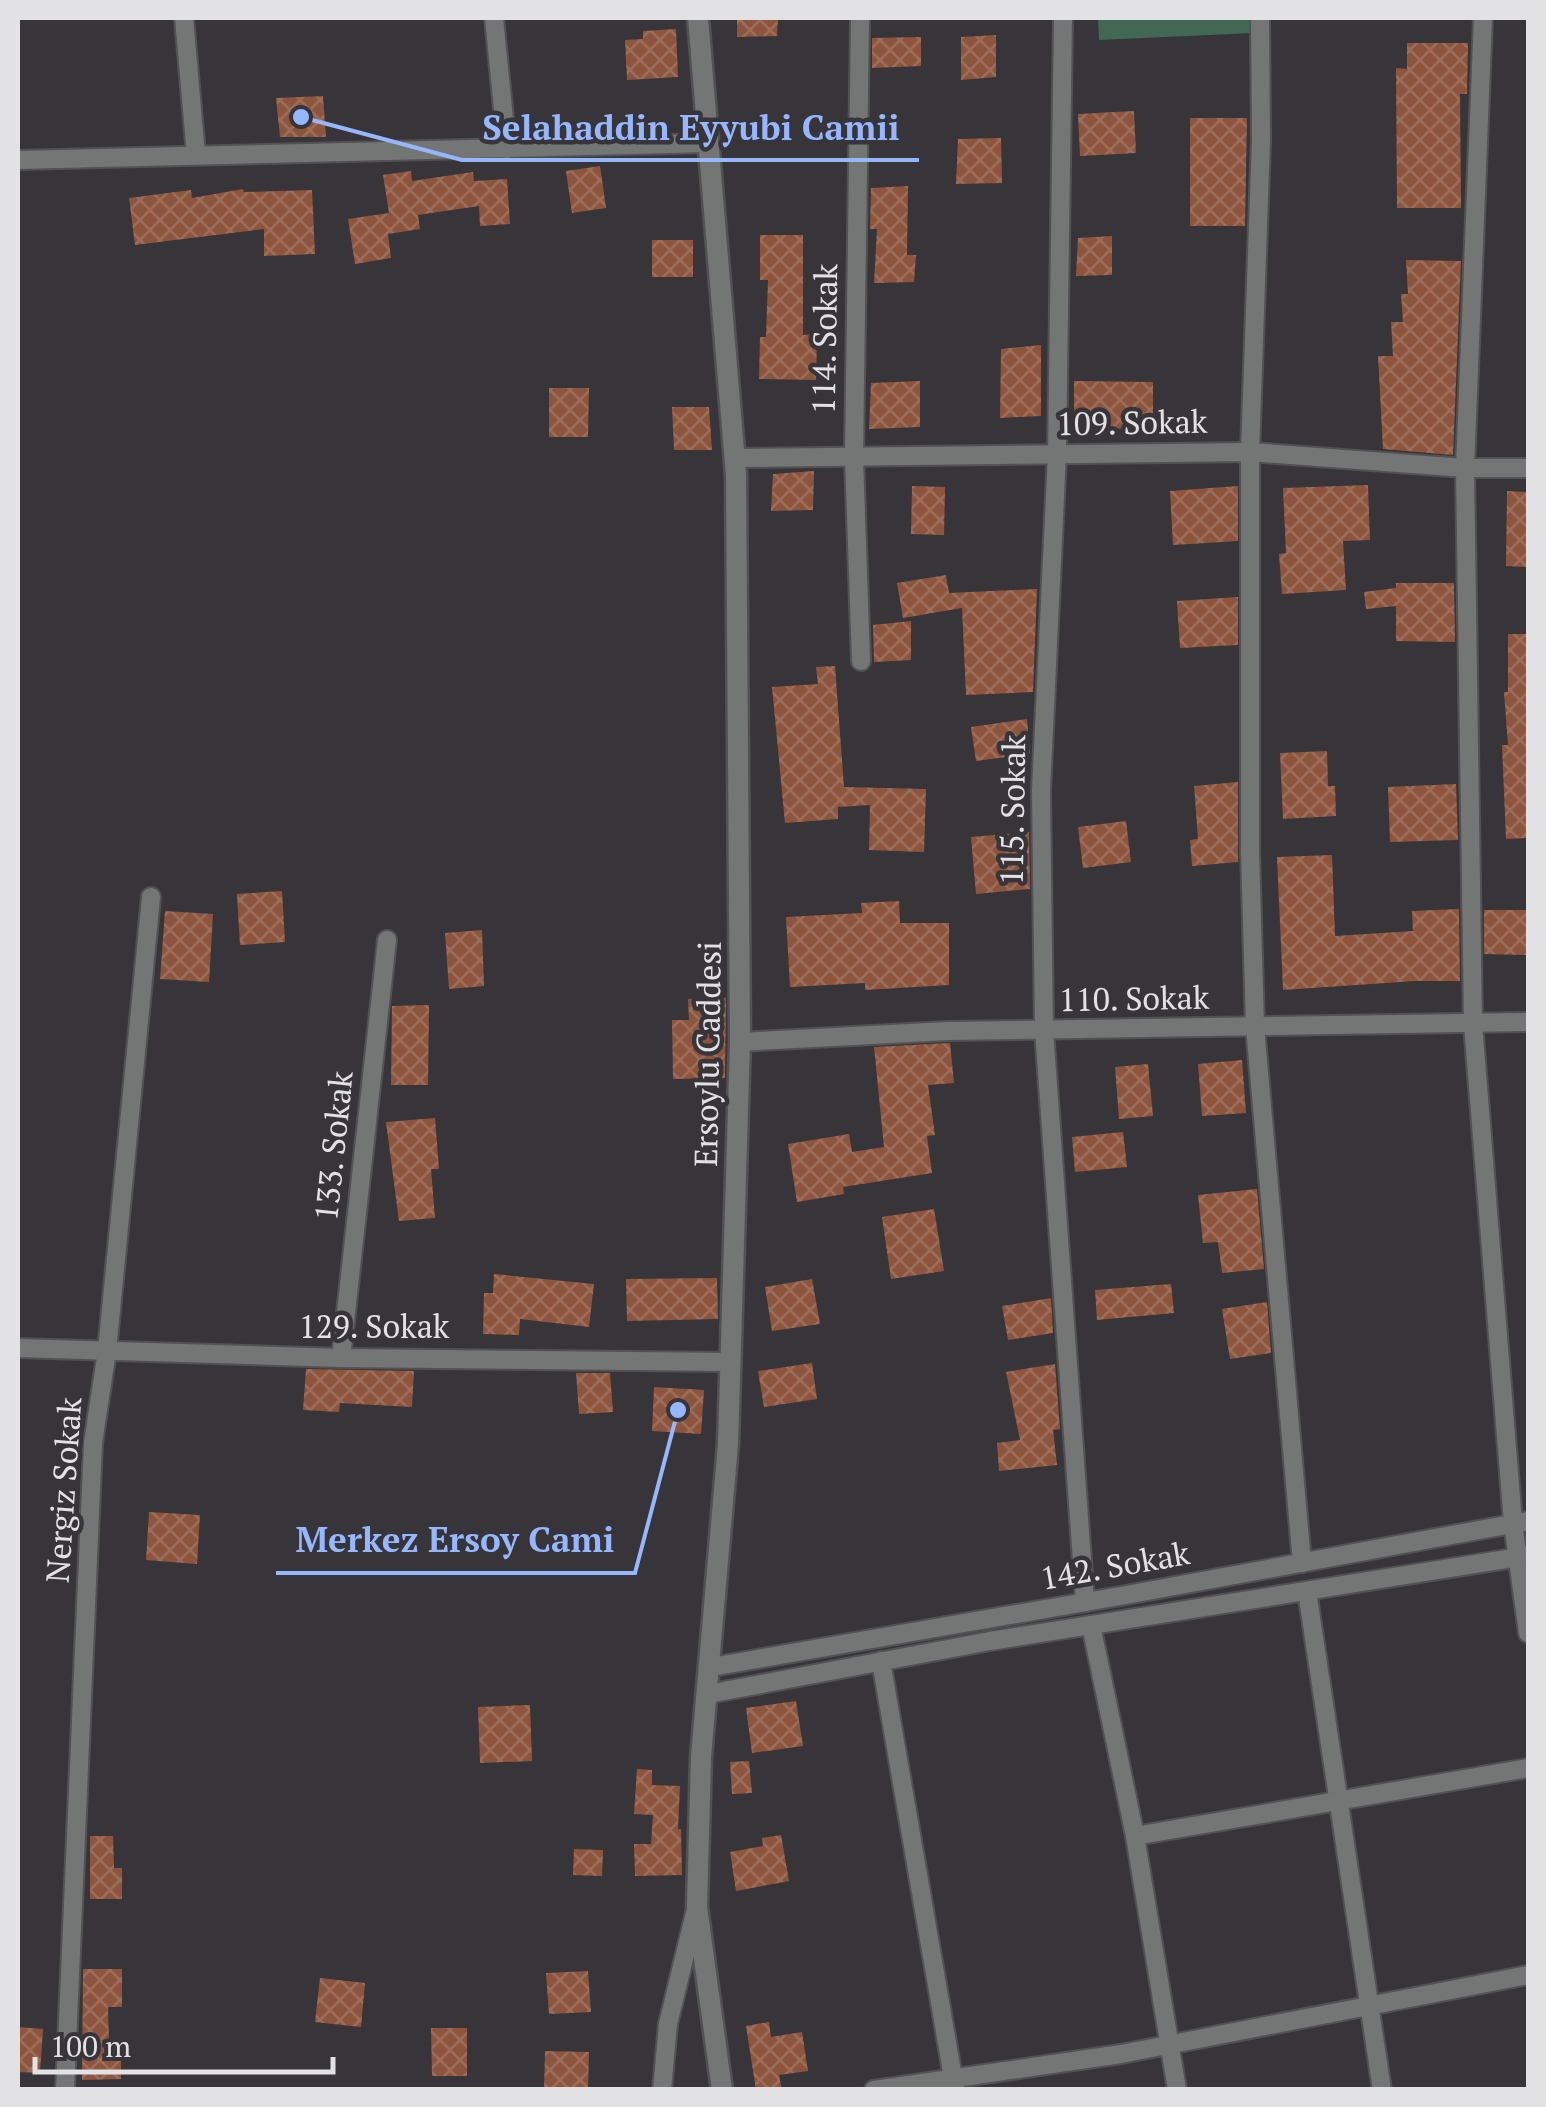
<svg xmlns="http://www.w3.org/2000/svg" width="1546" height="2107" font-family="'PT Serif',serif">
  <defs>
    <pattern id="building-cross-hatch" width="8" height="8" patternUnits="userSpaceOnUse" patternTransform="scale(2.5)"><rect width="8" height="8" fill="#8e553e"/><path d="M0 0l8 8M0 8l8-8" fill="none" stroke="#9e6d5a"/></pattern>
  </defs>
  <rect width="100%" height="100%" fill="#373539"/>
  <!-- garden -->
  <path fill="#436755" d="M1098,18H1252L1253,33L1099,40Z"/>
  <!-- building -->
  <g fill="url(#building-cross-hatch)">
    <path d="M737,18H778L777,36L737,37Z"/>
    <path d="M676,29L678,77L627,80L625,40L643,39V31Z"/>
    <path d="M996,35V77L961,80V37Z"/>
    <path d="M921,37V66L872,68V38Z"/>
    <path d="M1407,43H1468L1467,94H1460L1461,208H1397L1396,68L1407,69Z"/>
    <path d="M323,96L326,137H280L276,98Z"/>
    <path d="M1134,111L1136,153L1080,156L1078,114Z"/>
    <path d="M1190,118H1247L1245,226H1190Z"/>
    <path d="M1001,138L1002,183L956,184L958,139Z"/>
    <path d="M600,166L606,208L572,213L566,171Z"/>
    <path d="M411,171L412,181L473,172L474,181L507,179L510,224L480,226L479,206L418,215L420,229L388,234L391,258L355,264L348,219L389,213L383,175Z"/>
    <path d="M908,186L907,255H916L914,282L874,283L877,229H870L871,188Z"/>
    <path d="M243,189L244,192L312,190L315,254L264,256V229L135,245L129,198L191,190L192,198Z"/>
    <path d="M760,235H803V335L817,334L816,380L759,379L760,337H766L768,280H760Z"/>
    <path d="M1112,236V275L1076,276L1078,238Z"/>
    <rect x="652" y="240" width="41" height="37"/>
    <path d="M1406,260L1461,261L1453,455L1383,449L1378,356H1393L1391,322H1403L1401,294H1408Z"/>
    <path d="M1041,345V416L1000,418L1001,349Z"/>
    <path d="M920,381V427L869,429L871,383Z"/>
    <path d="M1074,381L1153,382V429L1074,428Z"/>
    <path d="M549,388H589L588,437H549Z"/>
    <path d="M672,407H709L712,450H674Z"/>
    <path d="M814,471L813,510L771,511L773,474Z"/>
    <path d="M1368,485L1370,540L1343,541L1346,590L1282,594L1279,554L1286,553L1283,488Z"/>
    <path d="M912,486L945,487L944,535L911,534Z"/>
    <path d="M1238,486V541L1173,545L1170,491Z"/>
    <path d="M1507,491L1528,492V567L1506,566Z"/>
    <path d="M946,575L949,593L1037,589L1033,692L966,695L962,608L903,618L897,583Z"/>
    <path d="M1396,583H1454L1455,642L1396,641V606L1366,609L1364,592L1396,588Z"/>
    <path d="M1238,597V645L1180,648L1177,601Z"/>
    <path d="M911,621V660L874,662L873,625Z"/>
    <path d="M1508,634H1528V838L1506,839L1502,745H1508L1504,692H1508Z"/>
    <path d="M835,666L844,787L926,789L924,852L869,850L870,805L838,807V819L785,823L772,687L818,684L816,667Z"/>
    <path d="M1027,719L1030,754L976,761L971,727Z"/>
    <path d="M1327,751L1328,786H1335L1336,816L1283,819L1280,753Z"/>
    <path d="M1238,782V862L1192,866L1190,840L1198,839L1194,786Z"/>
    <path d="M1456,784L1458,840L1390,842L1388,787Z"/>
    <path d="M1126,821L1131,862L1083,868L1078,827Z"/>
    <path d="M1029,832L1030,889L976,894L971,837Z"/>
    <path d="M1332,855L1335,936L1413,931L1412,911L1459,909L1460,981H1415L1283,990L1277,857Z"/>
    <path d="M282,891L285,942L240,945L237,894Z"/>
    <path d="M899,901L900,923H949V985L865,990V983L790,987L786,917L862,913L861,903Z"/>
    <path d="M1484,910H1528V955L1484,954Z"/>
    <path d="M165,911L213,914L209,982L160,979Z"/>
    <path d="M482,930L484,986L449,989L445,933Z"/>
    <path d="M726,998L725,1078L673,1079L672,1020H689L688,999Z"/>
    <path d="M429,1005L428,1085H391L392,1006Z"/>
    <path d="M950,1043L954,1083L928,1085L935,1135L927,1136L932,1173L843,1187L844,1194L797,1202L788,1144L849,1134L852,1152L884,1147L874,1047Z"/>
    <path d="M1242,1060L1246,1113L1202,1116L1198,1064Z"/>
    <path d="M1148,1064L1153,1116L1119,1119L1115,1067Z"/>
    <path d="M435,1118L439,1169H431L435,1218L399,1221L386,1122Z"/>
    <path d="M1123,1132L1127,1167L1075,1172L1072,1137Z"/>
    <path d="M1257,1189L1264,1269L1222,1273L1218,1242L1203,1243L1198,1195Z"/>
    <path d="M934,1209L944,1271L891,1279L882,1217Z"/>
    <path d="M494,1274L594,1284L589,1327L520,1319L519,1335L483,1334L484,1293H493Z"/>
    <path d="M717,1278L718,1319L627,1321L626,1279Z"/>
    <path d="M812,1279L820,1324L772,1331L765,1287Z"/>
    <path d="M1171,1284L1174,1313L1097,1320L1095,1290Z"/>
    <path d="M1051,1298L1053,1333L1008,1340L1002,1306Z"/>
    <path d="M1267,1302L1271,1353L1230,1359L1222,1309Z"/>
    <path d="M812,1363L817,1399L764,1407L758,1371Z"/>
    <path d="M1055,1364L1060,1429L1053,1430L1057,1465L999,1471L997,1443L1020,1440L1006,1372Z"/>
    <path d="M306,1369L414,1371L412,1407L340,1403L339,1412L303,1410Z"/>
    <path d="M576,1373H610L613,1412L579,1414Z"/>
    <path d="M654,1387L704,1390L701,1434L652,1431Z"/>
    <path d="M149,1512L200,1515L197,1564L146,1560Z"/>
    <path d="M796,1701L803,1746L752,1753L746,1708Z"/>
    <path d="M530,1705L532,1761L480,1763L478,1707Z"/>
    <path d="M749,1761L752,1793L732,1794L730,1762Z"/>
    <path d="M637,1769L652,1770V1785L680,1786L678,1829H681L682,1875L635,1876L634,1844H651L653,1815L634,1814Z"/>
    <path d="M781,1835L789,1881L736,1891L730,1852L763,1846L762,1838Z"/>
    <path d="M90,1836H113L114,1868H122V1899H90Z"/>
    <path d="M574,1849L603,1850L602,1876L573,1875Z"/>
    <path d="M83,1969H122V2007H108L109,2041H121V2079L82,2080Z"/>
    <path d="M588,1971L591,2012L549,2014L546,1973Z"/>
    <path d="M320,1978L365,1983L361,2027L315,2022Z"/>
    <path d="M769,2022L771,2037L802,2032L808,2071L779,2075L782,2090H756L746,2026Z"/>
    <path d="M18,2027L43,2029L40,2073L18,2072Z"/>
    <path d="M431,2028H467V2076H432Z"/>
    <path d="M545,2051L589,2052L588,2090H544Z"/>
  </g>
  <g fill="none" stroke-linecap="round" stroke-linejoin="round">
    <!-- minor casing -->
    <g stroke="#525154" stroke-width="22">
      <g id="minor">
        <path d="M184,18L196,155"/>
        <path d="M494,18L507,149"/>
        <path d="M860,18L854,457L861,661"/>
        <path d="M1063,18L1057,454L1041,791L1044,1030L1085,1602"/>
        <path d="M1260,18L1261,140L1250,452V851L1255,1027L1302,1563"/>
        <path d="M1483,18L1465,468L1473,1024L1513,1523L1528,1633"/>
        <path d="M18,160L709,143"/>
        <path d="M735,458L1250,452L1465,468H1528"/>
        <path d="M740,1042L948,1031L1528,1022"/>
        <path d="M18,1348L341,1358L730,1362"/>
        <path d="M341,1358L387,940"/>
        <path d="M1307,1591L1382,2090"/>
        <path d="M1091,1625L1135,1836L1177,2090"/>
        <path d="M881,1661L955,2089"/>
        <path d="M711,1667L1126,1595L1528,1521"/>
        <path d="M708,1694L990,1641L1526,1556"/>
        <path d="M1135,1836L1528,1768"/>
        <path d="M65,2090L93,1443L107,1351L151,897"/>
        <path d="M662,2090L668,2024L696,1909"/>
        <path d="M874,2090L1121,2054L1528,1975"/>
      </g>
    </g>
    <!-- tertiary casing -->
    <g stroke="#525154" stroke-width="25">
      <path id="tertiary" d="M698,18L736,475L740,1042L728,1444L701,1757L697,1907L722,2090"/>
    </g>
    <!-- minor -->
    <use href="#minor" stroke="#737675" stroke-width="18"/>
    <!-- tertiary -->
    <use href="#tertiary" stroke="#737675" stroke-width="20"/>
  </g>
  <g text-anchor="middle" stroke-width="9" stroke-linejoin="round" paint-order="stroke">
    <!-- street labels -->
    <g font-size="32" fill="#e2e1e4" stroke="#373539">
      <text transform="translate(825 339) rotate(-89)" y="11">114. Sokak</text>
      <text transform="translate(1132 423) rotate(-1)" y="11">109. Sokak</text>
      <text transform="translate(1013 810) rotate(-89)" y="11">115. Sokak</text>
      <text transform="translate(1134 999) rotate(-1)" y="11">110. Sokak</text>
      <text transform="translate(708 1054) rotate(-89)" y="11">Ersoylu Caddesi</text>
      <text transform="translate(334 1146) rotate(-84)" y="11">133. Sokak</text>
      <text x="374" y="1338">129. Sokak</text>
      <text transform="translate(64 1490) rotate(-86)" y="11">Nergiz Sokak</text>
      <text transform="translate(1115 1566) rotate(-10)" y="11">142. Sokak</text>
    </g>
  </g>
  <!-- callouts -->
  <path fill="none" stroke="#96b6fd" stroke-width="4" d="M301 117L462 160H919M678 1410L635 1573H276"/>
  <g fill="#96b6fd" stroke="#373539" stroke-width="4">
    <circle cx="301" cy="117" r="10"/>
    <circle cx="678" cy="1410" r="10"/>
  </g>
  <g font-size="35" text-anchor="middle" font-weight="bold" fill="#96b6fd" stroke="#373539" stroke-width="9" stroke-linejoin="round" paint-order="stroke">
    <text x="691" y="140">Selahaddin Eyyubi Camii</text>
    <text x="455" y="1552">Merkez Ersoy Cami</text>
  </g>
  <!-- border -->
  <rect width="1546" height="2107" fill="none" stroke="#e2e1e4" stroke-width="40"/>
  <!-- scale -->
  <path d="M35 2057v15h298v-15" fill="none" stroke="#e2e1e4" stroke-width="5"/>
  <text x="50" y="2057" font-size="30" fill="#e2e1e4" stroke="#373539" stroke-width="8" paint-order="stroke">100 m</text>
</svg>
